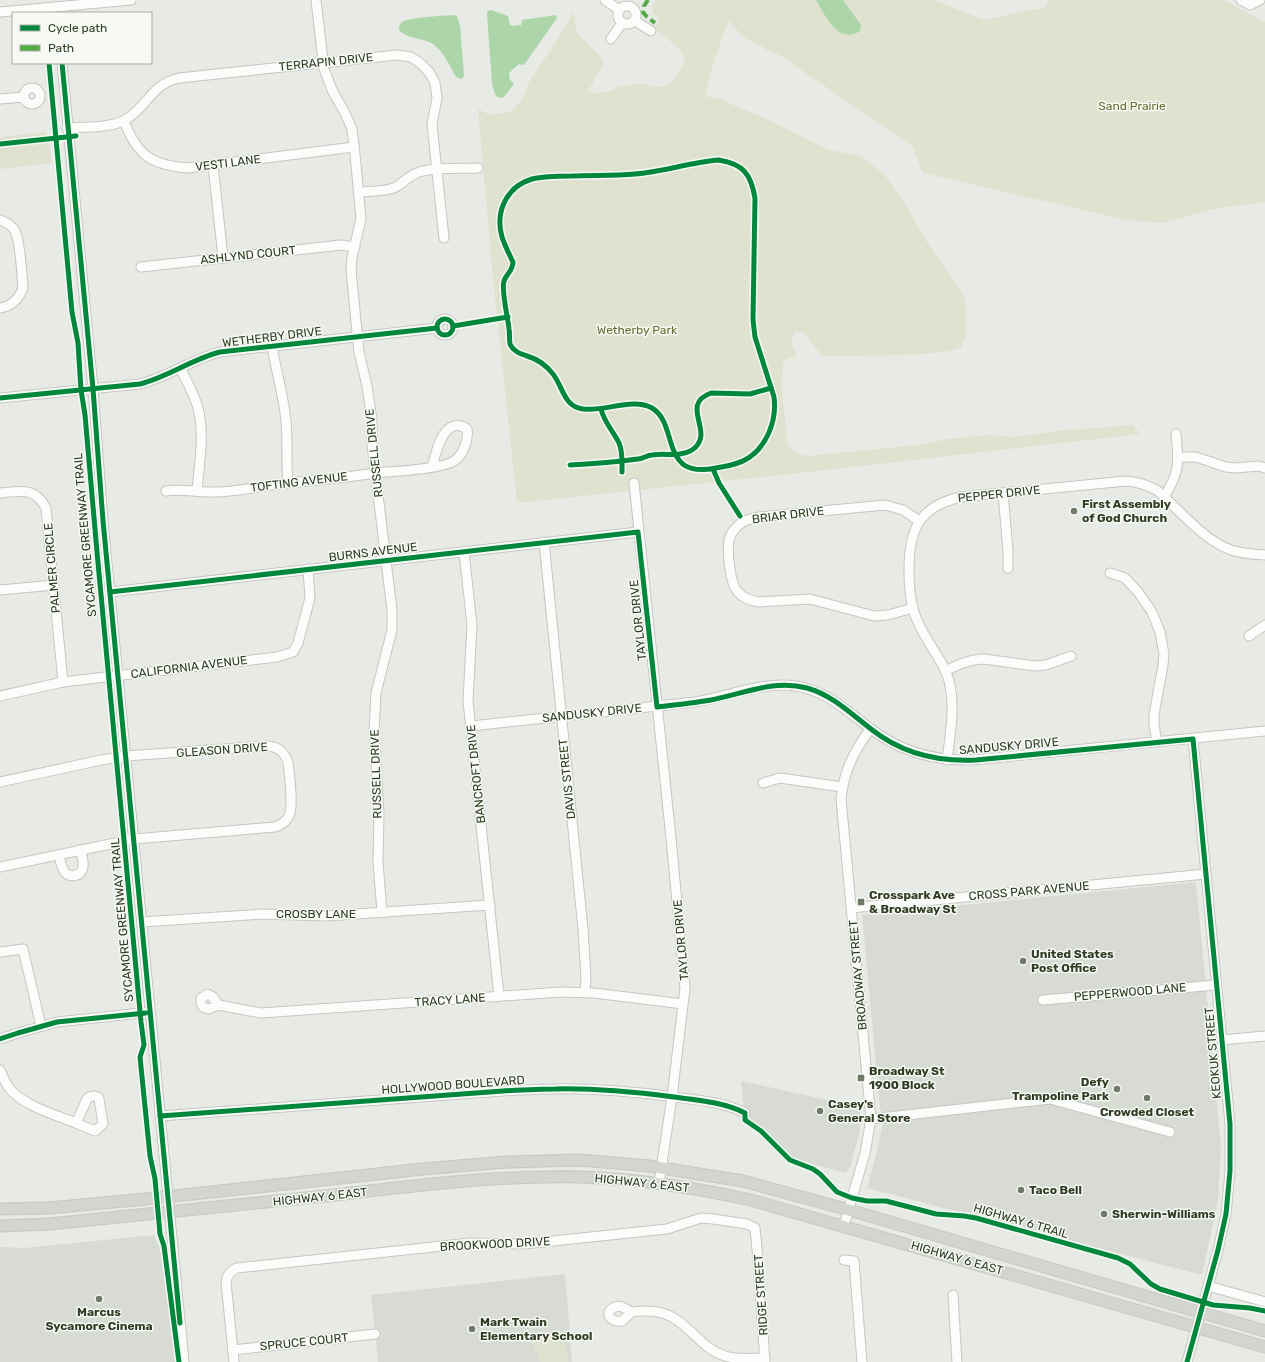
<svg xmlns="http://www.w3.org/2000/svg" width="1265" height="1362" font-family="Rubik,sans-serif">
  <rect width="100%" height="100%" fill="#e8eae5"/>
  <!-- built -->
  <g fill="#d8dbd4">
    <path d="M1196,882L1221,1146L1218,1201L1202,1275L867,1188L877,1151L883,1123L880,1108L862,915Z"/>
    <path d="M741,1081L860,1107V1131L850,1167L846,1173L794,1159L773,1138L752,1121L745,1119Z"/>
    <path d="M154,1235L160,1249L171,1323L175,1362H0V1247L24,1248Z"/>
    <path d="M565,1274L572,1362H378L371,1295Z"/>
  </g>
  <!-- green -->
  <g fill="#e0e2d0">
    <path d="M656,0H934L984,20L1046,7L1048,0H1223L1265,22V202L1213,209L1163,223L1126,220L923,173L912,146L778,54L775,55L761,46L743,37L729,21C719,46 710,70 706,96L722,100L773,122L827,149L862,157L884,174L909,210L925,239L964,296L966,312V336L961,347L951,351L912,355L822,356L803,332H795L791,343L797,356L784,360L781,383L788,445L796,453L808,456L877,449L918,445L948,439L989,435L1016,437L1057,431L1133,425L1140,434L791,474L517,503L493,277L478,109L490,115L511,112L523,98L529,82L556,42L574,11L575,24L577,32L588,45L598,53L604,64L588,91L594,93L609,92L618,87L633,84H643L654,87L665,86L675,79L685,61L680,49L654,28L659,22L658,17L652,12L653,4Z"/>
    <path d="M46,132L52,163L0,169V137Z"/>
    <path d="M564,1331L568,1362H541L531,1340Z"/>
  </g>
  <!-- water -->
  <g fill="#acd6aa">
    <path d="M816,0H843L861,25L860,31C838,45 825,15 816,0Z"/>
    <path d="M491,10L508,16L510,25L514,26L521,25L522,20L556,15L557,18L524,65L519,64L509,73L510,80L514,84L503,98L497,97L495,94L492,84L487,13L488,11Z"/>
    <path d="M454,15L457,16L460,25L464,76L462,79L456,77C450,66 444,52 433,44C424,38 409,39 401,32C398,30 398,25 402,22C411,17 442,16 454,15Z"/>
  </g>
  <g fill="none" stroke-linecap="round" stroke-linejoin="round">
    <!-- minor casing -->
    <g stroke="#c5c7c2" stroke-width="11">
      <g id="minor">
        <path d="M316,0L324,69L333,92L345,113L352,129L355,154L361,219L352,257L351,270L359,352L367,386L372,420V445L392,610V630L376,693L374,731L379,813L378,862L382,913"/>
        <path d="M605,0L619,10"/>
        <path d="M1241,0L1250,5L1260,0"/>
        <circle cx="627" cy="15" r="9"/>
        <path d="M0,12L131,0"/>
        <path d="M635,21L651,31"/>
        <path d="M611,39L622,23"/>
        <path d="M62,63L93,389L103,521L184,1362"/>
        <circle cx="32" cy="96" r="8"/>
        <path d="M0,99L24,97"/>
        <path d="M124,121C137,155 151,165 187,168L354,147"/>
        <path d="M67,128C83,127 111,128 125,120C148,107 150,85 179,78L397,55L411,57L420,63L429,72L435,83L437,98L432,124L444,238"/>
        <path d="M213,165L223,258"/>
        <path d="M359,192C371,191 386,192 396,187C404,182 410,175 419,172C438,167 459,169 478,168"/>
        <path d="M0,220C6,222 12,225 15,231C20,240 22,275 23,288C19,299 12,306 0,308"/>
        <path d="M141,267L341,245L355,247"/>
        <circle cx="445" cy="327" r="8"/>
        <path d="M272,346C276,372 284,396 286,422C288,442 286,463 288,484"/>
        <path d="M180,368C187,381 194,394 198,408C205,435 199,464 197,491"/>
        <path d="M0,398L140,384C168,377 192,359 220,352L437,328"/>
        <path d="M1179,457H1196L1226,467L1235,468L1259,466L1265,468"/>
        <path d="M634,483L671,838L685,988L672,1097L659,1183"/>
        <path d="M166,491C183,488 197,493 214,492C233,492 252,488 271,485C309,481 347,477 385,472C402,471 441,469 454,461C463,455 469,440 467,429C444,414 436,452 432,467"/>
        <path d="M0,493C21,491 35,487 46,508L63,682"/>
        <path d="M1003,493L1008,551V568"/>
        <path d="M1164,497C1180,472 1179,462 1176,434"/>
        <path d="M544,542L583,929L586,977L585,992"/>
        <path d="M464,552L472,625L468,701L499,996"/>
        <path d="M1110,573L1125,578L1138,592L1152,612L1160,632L1164,654L1163,665L1154,715V725L1157,742"/>
        <path d="M0,590L54,585"/>
        <path d="M110,592L638,532"/>
        <path d="M913,608L888,615L874,616L810,599L759,602C750,601 743,598 737,591C730,582 727,552 729,540C730,536 732,532 735,529C741,521 749,519 759,517L885,505L903,510L919,521"/>
        <path d="M1249,636L1265,625"/>
        <path d="M945,671C958,665 970,659 984,659L1035,666L1046,665L1071,656"/>
        <path d="M0,696L63,682L277,657L293,652L298,643L310,598L308,569"/>
        <path d="M471,726L695,702C728,697 762,681 796,686C827,691 847,711 871,729C904,754 942,763 983,759L1265,731"/>
        <path d="M947,760C950,735 955,709 950,685C945,661 926,643 917,620C910,604 909,587 909,570C909,530 919,506 961,497L1126,481C1138,482 1148,485 1158,491C1178,509 1206,542 1231,550C1242,554 1254,554 1265,555"/>
        <path d="M0,782L101,760L126,756L268,746C279,747 284,752 288,762C289,774 294,805 289,816C286,822 281,825 275,827L134,839L0,867"/>
        <path d="M763,783L780,778L842,787"/>
        <path d="M59,855C60,860 61,866 64,871C68,878 79,877 82,870C85,864 82,856 80,850"/>
        <path d="M851,908L1206,874"/>
        <path d="M142,922L262,914L326,916L490,905"/>
        <path d="M0,952L23,949L41,1026"/>
        <path d="M208,994L213,997L218,1005L209,1009L203,1007L201,1003V998Z"/>
        <path d="M1043,1000L1216,985"/>
        <path d="M218,1005L261,1013L561,992L594,993L683,1004"/>
        <path d="M0,1039L18,1033L57,1022L150,1012"/>
        <path d="M1222,1040L1265,1036"/>
        <path d="M0,1070C3,1076 5,1083 10,1089C24,1106 56,1115 76,1123"/>
        <path d="M93,1096L98,1097L99,1099L103,1124L95,1131L76,1123L87,1099L89,1097Z"/>
        <path d="M160,1116L503,1091C521,1090 538,1089 555,1089C595,1088 635,1092 674,1097C697,1100 724,1102 745,1113"/>
        <path d="M871,1119L1050,1099L1170,1132"/>
        <path d="M844,1226L865,1153L871,1119L841,799C844,770 854,752 870,729"/>
        <path d="M844,1260L854,1261L862,1362"/>
        <path d="M1208,1286L1265,1302"/>
        <path d="M953,1295L957,1362"/>
        <path d="M632,1312L622,1321C610,1323 603,1312 615,1307C622,1304 626,1310 632,1312C635,1312 639,1311 641,1311C646,1311 652,1311 657,1312C686,1316 698,1348 725,1356C738,1360 752,1358 765,1358"/>
        <path d="M233,1350L375,1334"/>
        <path d="M234,1362L226,1282C227,1275 230,1271 237,1268L470,1243L524,1244L667,1229L701,1218L713,1219L747,1224L755,1228L758,1260L765,1362"/>
        <path d="M1187,1362L1218,1250L1226,1214L1230,1171V1124L1193,739"/>
      </g>
    </g>
    <!-- major casing -->
    <g stroke="#c6c9c1" stroke-width="13">
      <g id="major">
        <path d="M0,1209L49,1208L156,1198L423,1169L506,1162L580,1160L649,1166L743,1181L849,1210L1265,1331"/>
        <path d="M0,1226L50,1224C142,1215 234,1206 325,1196C398,1188 471,1178 544,1177C614,1175 683,1185 751,1200L1265,1347"/>
      </g>
    </g>
    <!-- minor -->
    <use href="#minor" stroke="#fcfcfb" stroke-width="9"/>
    <!-- major -->
    <use href="#major" stroke="#d2d6cf" stroke-width="11"/>
    <!-- quiet -->
    <path stroke="#54ac44" stroke-width="4" stroke-dasharray="8 4" stroke-linecap="butt" d="M648,0L644,6L643,12L646,16L655,23"/>
    <!-- cycleway casing -->
    <g stroke="#f7f9f4" stroke-width="8">
      <g id="cycleway">
        <path d="M49,63L72,312L78,343L81,390L85,415L97,552L141,1022L144,1045L140,1057L150,1156L155,1179L160,1234L164,1246L179,1362"/>
        <path d="M62,63L93,389L103,521L180,1323"/>
        <path d="M0,144L76,136"/>
        <path d="M719,160C743,164 751,174 755,198L753,320L755,337L774,397C777,420 767,448 745,460C736,465 726,466 716,468C706,470 693,471 684,465C666,451 672,420 652,408C633,397 605,412 583,409C564,407 563,387 553,374C546,365 537,359 527,356C523,354 519,354 516,351C513,349 511,347 510,344C509,339 510,334 509,329C508,318 501,290 504,281C506,274 513,271 513,262C509,254 505,246 502,237C495,212 506,187 532,179C544,176 558,176 571,176C592,175 614,176 635,174C663,172 691,162 719,160Z"/>
        <circle cx="445" cy="327" r="8"/>
        <path d="M453,326L508,317"/>
        <path d="M0,398L140,384C168,377 192,359 220,352L437,328"/>
        <path d="M601,409C604,422 613,431 619,443C623,452 622,463 622,472"/>
        <path d="M570,465C593,464 615,462 638,459C643,459 647,455 652,455C664,453 681,457 692,450C717,433 678,405 711,393L750,394L771,388"/>
        <path d="M713,469L719,483L740,516"/>
        <path d="M110,592L638,532L657,707C675,705 693,703 711,700C744,694 773,679 807,688C832,695 850,713 871,729C901,753 938,762 976,760L1193,739L1230,1124V1171L1226,1214L1218,1250L1187,1362"/>
        <path d="M0,1039L18,1033L57,1022L146,1013"/>
        <path d="M160,1116L503,1091C521,1090 538,1089 555,1089C595,1088 635,1092 674,1097C697,1100 724,1102 745,1113V1120L761,1131L790,1160L813,1169L820,1174L837,1192L852,1198L867,1201H886L936,1214L964,1216L976,1218L1118,1258L1130,1264L1151,1284L1160,1289L1213,1305L1250,1308L1265,1311"/>
      </g>
    </g>
    <!-- cycleway -->
    <use href="#cycleway" stroke="#00873e" stroke-width="5"/>
  </g>
  <!-- markers -->
  <g fill="#707968" stroke="#f7f9f4" stroke-width="1.5">
    <circle cx="1074" cy="511" r="4"/>
    <rect x="857" y="898" width="8" height="8" rx="2"/>
    <circle cx="1023" cy="961" r="4"/>
    <rect x="857" y="1074" width="8" height="8" rx="2"/>
    <circle cx="1117" cy="1089" r="4"/>
    <circle cx="1147" cy="1098" r="4"/>
    <circle cx="820" cy="1111" r="4"/>
    <circle cx="1021" cy="1190" r="4"/>
    <circle cx="1104" cy="1214" r="4"/>
    <circle cx="99" cy="1299" r="4"/>
    <circle cx="472" cy="1329" r="4"/>
  </g>
  <g text-anchor="middle" stroke-width="3" stroke-linejoin="round" paint-order="stroke">
    <!-- street labels -->
    <g font-size="12" fill="#303c24" stroke="#f7f9f4">
      <text transform="translate(326 62) rotate(-6)" y="4">TERRAPIN DRIVE</text>
      <text transform="translate(228 163) rotate(-7)" y="4">VESTI LANE</text>
      <text transform="translate(248 255) rotate(-6)" y="4">ASHLYND COURT</text>
      <text transform="translate(272 337) rotate(-7)" y="4">WETHERBY DRIVE</text>
      <text transform="translate(374 453) rotate(-96)" y="4">RUSSELL DRIVE</text>
      <text transform="translate(299 482) rotate(-7)" y="4">TOFTING AVENUE</text>
      <text transform="translate(999 494) rotate(-6)" y="4">PEPPER DRIVE</text>
      <text transform="translate(788 515) rotate(-7)" y="4">BRIAR DRIVE</text>
      <text transform="translate(85 535) rotate(-95)" y="4">SYCAMORE GREENWAY TRAIL</text>
      <text transform="translate(373 552) rotate(-7)" y="4">BURNS AVENUE</text>
      <text transform="translate(52 568) rotate(-95)" y="4">PALMER CIRCLE</text>
      <text transform="translate(638 620) rotate(-96)" y="4">TAYLOR DRIVE</text>
      <text transform="translate(189 667) rotate(-7)" y="4">CALIFORNIA AVENUE</text>
      <text transform="translate(592 713) rotate(-6)" y="4">SANDUSKY DRIVE</text>
      <text transform="translate(1009 746) rotate(-5)" y="4">SANDUSKY DRIVE</text>
      <text transform="translate(222 750) rotate(-4)" y="4">GLEASON DRIVE</text>
      <text transform="translate(376 774) rotate(-92)" y="4">RUSSELL DRIVE</text>
      <text transform="translate(476 774) rotate(-96)" y="4">BANCROFT DRIVE</text>
      <text transform="translate(567 779) rotate(-96)" y="4">DAVIS STREET</text>
      <text transform="translate(1029 891) rotate(-5)" y="4">CROSS PARK AVENUE</text>
      <text x="316" y="918">CROSBY LANE</text>
      <text transform="translate(122 920) rotate(-95)" y="4">SYCAMORE GREENWAY TRAIL</text>
      <text transform="translate(681 940) rotate(-95)" y="4">TAYLOR DRIVE</text>
      <text transform="translate(858 975) rotate(-95)" y="4">BROADWAY STREET</text>
      <text transform="translate(1130 992) rotate(-5)" y="4">PEPPERWOOD LANE</text>
      <text transform="translate(450 1000) rotate(-4)" y="4">TRACY LANE</text>
      <text transform="translate(1213 1053) rotate(-95)" y="4">KEOKUK STREET</text>
      <text transform="translate(453 1085) rotate(-4)" y="4">HOLLYWOOD BOULEVARD</text>
      <text transform="translate(642 1183) rotate(6)" y="4">HIGHWAY 6 EAST</text>
      <text transform="translate(320 1197) rotate(-6)" y="4">HIGHWAY 6 EAST</text>
      <text transform="translate(1021 1221) rotate(16)" y="4">HIGHWAY 6 TRAIL</text>
      <text transform="translate(495 1244) rotate(-3)" y="4">BROOKWOOD DRIVE</text>
      <text transform="translate(957 1258) rotate(16)" y="4">HIGHWAY 6 EAST</text>
      <text transform="translate(761 1295) rotate(-94)" y="4">RIDGE STREET</text>
      <text transform="translate(304 1342) rotate(-6)" y="4">SPRUCE COURT</text>
    </g>
    <!-- park labels -->
    <g font-size="12" fill="#657031" stroke="#f7f9f4">
      <text x="1132" y="110">Sand Prairie</text>
      <text x="637" y="334">Wetherby Park</text>
    </g>
    <!-- poi labels -->
    <g font-size="12" font-weight="bold" fill="#303c24" stroke="#f7f9f4" text-anchor="start">
      <text x="1082" y="508">First Assembly<tspan x="1082" dy="14">of God Church</tspan></text>
      <text x="869" y="899">Crosspark Ave<tspan x="869" dy="14">&amp; Broadway St</tspan></text>
      <text x="1031" y="958">United States<tspan x="1031" dy="14">Post Office</tspan></text>
      <text x="869" y="1075">Broadway St<tspan x="869" dy="14">1900 Block</tspan></text>
      <text x="1109" y="1086" text-anchor="end">Defy<tspan x="1109" dy="14">Trampoline Park</tspan></text>
      <text x="828" y="1108">Casey's<tspan x="828" dy="14">General Store</tspan></text>
      <text x="1147" y="1116" text-anchor="middle">Crowded Closet</text>
      <text x="1029" y="1194">Taco Bell</text>
      <text x="1112" y="1218">Sherwin-Williams</text>
      <text x="99" y="1316" text-anchor="middle">Marcus<tspan x="99" dy="14">Sycamore Cinema</tspan></text>
      <text x="480" y="1326">Mark Twain<tspan x="480" dy="14">Elementary School</tspan></text>
    </g>
  </g>
  <!-- legend -->
  <rect x="12" y="12" width="140" height="52" fill="#f7f9f4" stroke="#a7ada1"/>
  <rect x="20" y="25" width="20" height="6" fill="#00873e" stroke="#a7ada1"/>
  <text x="48" y="32" font-size="12" fill="#303c24">Cycle path</text>
  <rect x="20" y="45" width="20" height="6" fill="#54ac44" stroke="#a7ada1"/>
  <text x="48" y="52" font-size="12" fill="#303c24">Path</text>
</svg>
